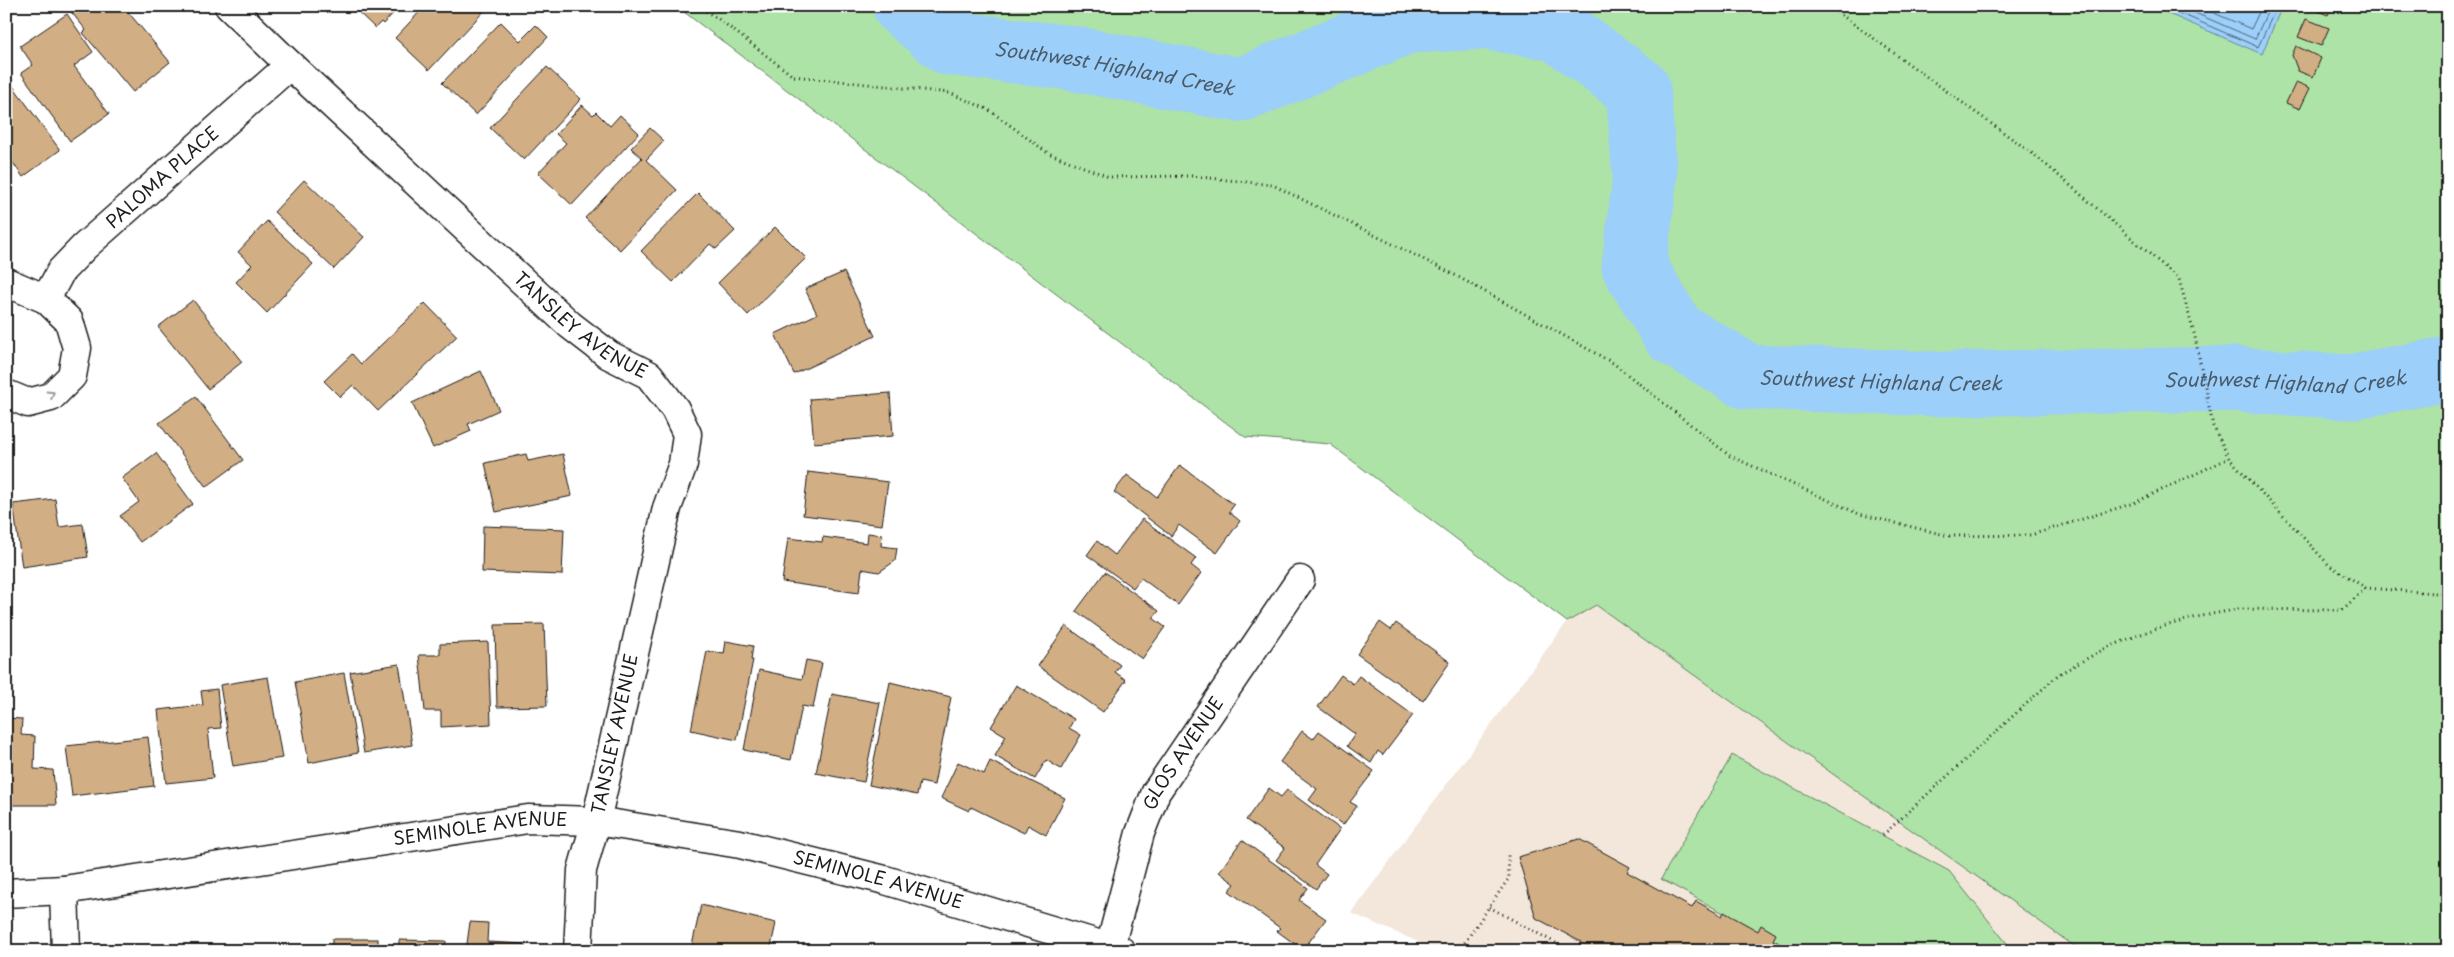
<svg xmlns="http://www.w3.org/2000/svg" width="2454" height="957" font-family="'Playpen Sans',sans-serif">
  <rect width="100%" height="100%" fill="#fff"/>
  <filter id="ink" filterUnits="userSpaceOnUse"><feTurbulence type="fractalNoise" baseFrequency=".02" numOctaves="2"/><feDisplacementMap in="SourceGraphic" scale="10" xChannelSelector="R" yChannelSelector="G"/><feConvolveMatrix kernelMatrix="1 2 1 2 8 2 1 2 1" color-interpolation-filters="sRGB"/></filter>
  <g filter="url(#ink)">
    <!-- built -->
    <path fill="#f2e7da" d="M1596,604L2081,951H1439L1351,913L1567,622Z"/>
    <!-- green -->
    <g fill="#ade3a6" stroke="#648061">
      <path d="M676,6H2448V951H2081L1596,605L1567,622L1330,444L1245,437Z"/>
      <path d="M1732,755L1949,871L2013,951H1793L1661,879Z"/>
    </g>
    <!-- water -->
    <path fill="#9ccffa" stroke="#6987a1" d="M2150,6H2282L2262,54Z"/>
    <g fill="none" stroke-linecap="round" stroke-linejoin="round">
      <!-- shore -->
      <g stroke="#4f6475" stroke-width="1">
        <path d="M2163,6L2258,47L2277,6"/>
        <path d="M2179,6L2255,39L2270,6"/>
        <path d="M2198,6L2251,29L2262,6"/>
      </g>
      <!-- river -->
      <path stroke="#9ccffa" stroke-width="65" id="s1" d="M905,6L949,43L1071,58L1241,90L1408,21L1483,17L1556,28L1638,89L1645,177L1634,266L1674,333L1748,377L1941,384L2232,379L2349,387L2448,369"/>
    </g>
    <!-- building -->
    <g fill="#d2ae84" stroke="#1c1c1c">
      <path d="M123,6L170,62L133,92L83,33L86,30L67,7Z"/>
      <path d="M352,6H400L383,24L381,22L375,28Z"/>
      <path d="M425,6H483L486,9L429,70L395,38Z"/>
      <path d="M2319,6H2332L2328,15L2318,11Z"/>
      <path d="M67,14L93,52L74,66L109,114L70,141L21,73L33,65L20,46Z"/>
      <path d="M2306,19L2329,28L2321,46L2298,37Z"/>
      <path d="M501,22L520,41L536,25L548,37L476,115L442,83Z"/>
      <path d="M2296,46L2321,58L2313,77L2298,71L2292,55Z"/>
      <path d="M547,67L581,99L524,160L490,128Z"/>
      <path d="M2296,82L2310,88L2300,109L2286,103Z"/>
      <path d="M13,86L60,150L23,177L6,153V91Z"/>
      <path d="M582,105L593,115L596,112L610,126L620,115L639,133L572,205L538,173L566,143L556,134Z"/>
      <path d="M650,128L664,141L646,160L677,190L620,250L585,218L642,158L631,148Z"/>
      <path d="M304,180L364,237L334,269L274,212Z"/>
      <path d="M698,193L735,231L716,249L710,244L673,282L641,251Z"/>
      <path d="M267,221L313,264L267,313L236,282L252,265L238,252Z"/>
      <path d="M775,227L806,258L748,315L718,283Z"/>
      <path d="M844,272L875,336L794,374L775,334L817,314L805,289Z"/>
      <path d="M193,300L242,362L208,389L158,327Z"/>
      <path d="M425,303L457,336L378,411L353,385L340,397L324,381L352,354L361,364Z"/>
      <path d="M481,371L499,410L468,424L471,431L433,448L412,403Z"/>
      <path d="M890,393L893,436L814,443L810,399Z"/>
      <path d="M196,397L243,460L206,487L159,423Z"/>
      <path d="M156,453L193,504L140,542L120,516L139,502L122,478Z"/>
      <path d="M526,454L528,461L563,454L572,496L496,512L485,463Z"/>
      <path d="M1180,465L1234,505L1229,512L1240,521L1217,553L1179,525L1171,536L1114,492L1127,475L1157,497Z"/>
      <path d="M808,472L888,482L882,525L803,515Z"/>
      <path d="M55,499L59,527L83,524L88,557L22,567L13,504Z"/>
      <path d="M1142,519L1196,558L1191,565L1201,573L1178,605L1141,578L1133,588L1087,555L1097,541L1115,555Z"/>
      <path d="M483,526L564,529L562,575L482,572Z"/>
      <path d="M868,533L882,535L881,546L897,548L895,561L879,572L862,569L859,593L782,582L788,538L822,542L823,537L867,543Z"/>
      <path d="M1105,572L1159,611L1153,618L1165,627L1142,659L1076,611Z"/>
      <path d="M1380,622L1391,630L1396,623L1450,662L1423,701L1357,654Z"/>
      <path d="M544,624L547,706L497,707L495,625Z"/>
      <path d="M1066,626L1120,665L1115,672L1126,680L1103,712L1038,666Z"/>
      <path d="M726,641L753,646L751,660H753L737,740L691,730L707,651L724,654Z"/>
      <path d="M488,642L491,724L441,727V711H425L419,655H440V644Z"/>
      <path d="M806,660L822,663L813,708L802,706L791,760L744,750L759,670L802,679Z"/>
      <path d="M399,664L412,745L364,753L350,672Z"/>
      <path d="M344,673L358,753L309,763L295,682Z"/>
      <path d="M1341,675L1353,684L1359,676L1413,715L1383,755L1378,751L1371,763L1347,746L1355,734L1318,707Z"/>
      <path d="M268,677L282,758L233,766L220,685Z"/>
      <path d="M890,682L951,697L934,785L920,782L917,795L869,785Z"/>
      <path d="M1016,685L1074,719L1069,728L1081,735L1061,769L1046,760L1035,779L995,756L1006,736L991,727Z"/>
      <path d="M217,689L221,728L208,729L213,778L166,783L158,710L203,705L201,691Z"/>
      <path d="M832,694L880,703L864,782L816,773Z"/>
      <path d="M6,718L22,719L21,735L35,736L34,769L53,770L56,805H6Z"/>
      <path d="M1302,731L1313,739L1319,731L1374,771L1350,802L1357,806L1343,825L1309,800L1317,789L1280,762Z"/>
      <path d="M148,737L154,786L72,796L66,746Z"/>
      <path d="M990,761L1065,798L1046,835L1028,825L1024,833L971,807L969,811L941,798L958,762L984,774Z"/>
      <path d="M1269,788L1281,797L1287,790L1340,829L1315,865L1327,874L1316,889L1276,860L1285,848L1246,820Z"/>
      <path d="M1579,839L1630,867L1627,872L1692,908L1696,901L1722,916L1724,912L1758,931L1761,925L1776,934L1773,940L1794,951H1576L1581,942L1536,918L1518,857Z"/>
      <path d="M1242,840L1308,888L1299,900L1326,919L1303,950L1277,931L1280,928L1229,891L1235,884L1219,872Z"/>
      <path d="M701,905L776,923L770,951L691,950Z"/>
      <path d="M470,922L488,923L487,942L525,944V951H466Z"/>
      <rect x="332" y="939" width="46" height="12"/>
      <path d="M399,940L446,941L445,951H399Z"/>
    </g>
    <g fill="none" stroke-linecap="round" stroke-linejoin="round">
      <!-- minor casing -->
      <g stroke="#1c1c1c" stroke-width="31">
        <g id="minor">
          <path id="s2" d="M229,6L290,65L570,325L609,355L649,375L675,409L687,434L683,464L667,508L596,821L582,870L578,951"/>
          <path d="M6,282L46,299L69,321L77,348L72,376L51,397L28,403L6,394"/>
          <path id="s3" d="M46,299L61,271L84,247L290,65"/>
          <path d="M64,890L66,951"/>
          <path id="s4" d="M6,893L64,890L528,819L596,821L740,844L885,880L1121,951"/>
          <path id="s5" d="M1110,947L1140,833L1156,792L1300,580"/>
        </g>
      </g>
      <!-- path -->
      <g stroke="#1c1c1c" stroke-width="3" stroke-dasharray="1 4" stroke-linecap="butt">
        <path d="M697,6L720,20L793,76L950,93L989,110L1048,153L1109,177L1192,176L1273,185L1453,274L1613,363L1730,456L1859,514L1949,536L2031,535L2134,503L2229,458"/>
        <path d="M1829,6L2036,156L2179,279L2195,337L2213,426L2229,458L2329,565L2366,588L2448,594"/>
        <path d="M1883,835L2059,674L2106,648L2154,629L2197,617L2238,609L2342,610L2366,588"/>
        <path d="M1489,907L1563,947L1561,951"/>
        <path d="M1459,951L1509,878L1508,855"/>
      </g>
      <!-- minor -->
      <use href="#minor" stroke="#fff" stroke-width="28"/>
    </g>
    <!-- one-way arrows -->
    <defs><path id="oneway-chevron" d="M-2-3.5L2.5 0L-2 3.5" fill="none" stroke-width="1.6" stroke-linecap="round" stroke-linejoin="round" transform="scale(1.25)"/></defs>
    <use stroke="#999" href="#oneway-chevron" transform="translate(51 394) rotate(-32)"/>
  </g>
  <g text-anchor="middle" stroke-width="4" stroke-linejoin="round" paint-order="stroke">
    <!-- street labels -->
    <g font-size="18" fill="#1c1c1c" stroke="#fff">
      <text dy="6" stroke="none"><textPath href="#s3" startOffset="170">PALOMA PLACE</textPath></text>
      <text dy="6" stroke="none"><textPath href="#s2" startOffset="476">TANSLEY AVENUE</textPath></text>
      <text transform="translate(615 734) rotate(-78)" y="6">TANSLEY AVENUE</text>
      <text dy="6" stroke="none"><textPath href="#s5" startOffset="209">GLOS AVENUE</textPath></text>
      <text dy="6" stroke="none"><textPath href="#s4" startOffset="479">SEMINOLE AVENUE</textPath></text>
      <text dy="6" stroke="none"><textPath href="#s4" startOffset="884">SEMINOLE AVENUE</textPath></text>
    </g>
    <!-- water labels -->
    <g font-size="19" font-style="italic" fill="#495b6a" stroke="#fff">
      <text dy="7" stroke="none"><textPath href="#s1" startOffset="225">Southwest Highland Creek</textPath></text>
      <text dy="7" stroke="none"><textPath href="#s1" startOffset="1665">Southwest Highland Creek</textPath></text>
      <text dy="7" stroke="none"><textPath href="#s1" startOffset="1260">Southwest Highland Creek</textPath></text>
    </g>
  </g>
  <!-- margin -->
  <rect width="2454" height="957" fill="none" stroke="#fff" stroke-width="25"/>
  <rect x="12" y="12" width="2429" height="932" fill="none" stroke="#1c1c1c" stroke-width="2" filter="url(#ink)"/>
</svg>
